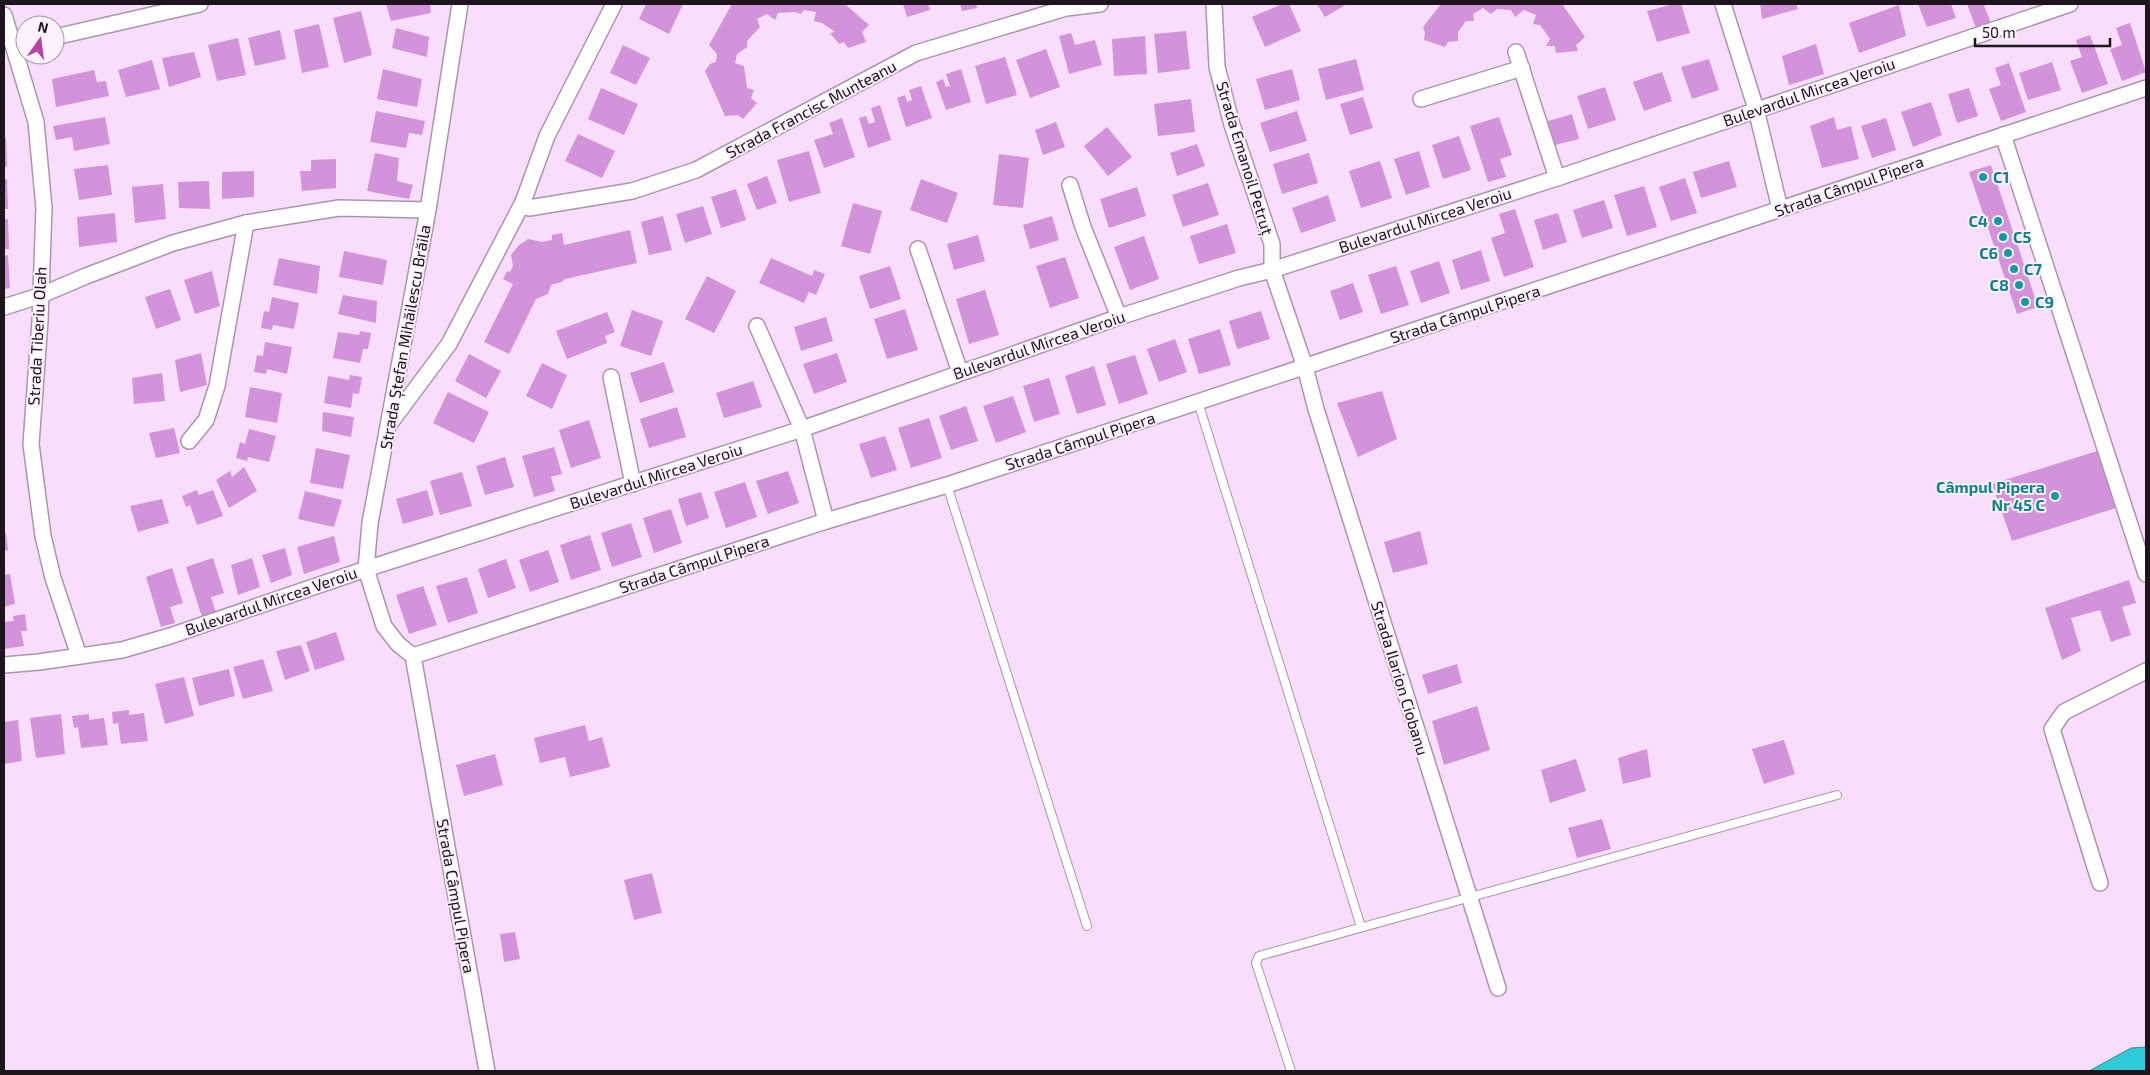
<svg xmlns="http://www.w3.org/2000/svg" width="2150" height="1075" font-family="'Exo 2',sans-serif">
  <rect width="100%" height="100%" fill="#f8defb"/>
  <!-- water -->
  <path fill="#30cad8" stroke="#2a93a0" d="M2146,1047V1071H2089L2131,1048Z"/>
  <!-- building -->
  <g fill="#d393db">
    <path d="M386,4H430L431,13L391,21Z"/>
    <path d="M646,4H683L669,34L639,19Z"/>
    <path d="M732,4H845L869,25L862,32L866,42L848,48L844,42L839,44L830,33L835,32L822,23L814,21L816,12L804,10L801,14L795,12L778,13L775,20L767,14L757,19L760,27L747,41V47L737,54L735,63L744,66L747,88L754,90L751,98L757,103L743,119L738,115L725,116L705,71L710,64L716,62L717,54L709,45Z"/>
    <path d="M903,4H928L930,10L907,17Z"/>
    <path d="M960,4H976L977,8L962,11Z"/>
    <path d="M1282,4H1289L1301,31L1265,47L1252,17Z"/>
    <path d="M1317,4H1347L1325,17Z"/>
    <path d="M1441,4H1562L1585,37L1576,45L1578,51L1556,53L1555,46H1546L1550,39L1540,25L1533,24L1536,15L1524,10L1515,17L1511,10L1497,9L1491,14L1483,8L1473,14L1474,21H1466L1458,32V41L1448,42L1445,47L1424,40L1425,33L1423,27Z"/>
    <path d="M1674,4H1681L1690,33L1657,42L1647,11Z"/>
    <path d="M1760,4H1796L1798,9L1762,19Z"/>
    <path d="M1918,4H1951L1956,18L1927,27Z"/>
    <path d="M1967,4H1989L1984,6L1991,23L1976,28Z"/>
    <path d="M1899,5L1906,36L1859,53L1849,23Z"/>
    <path d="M361,11L372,55L344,63L333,18Z"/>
    <path d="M2130,23L2146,72L2122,81L2110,49L2122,45L2116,28Z"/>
    <path d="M319,24L329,67L302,73L294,30Z"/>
    <path d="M396,28L429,37L427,57L392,48Z"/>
    <path d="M280,30L286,59L255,66L248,38Z"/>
    <path d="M1186,31L1190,69L1158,73L1154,34Z"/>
    <path d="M1071,33L1075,45L1095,40L1102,65L1069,74L1059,36Z"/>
    <path d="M2090,35L2108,84L2082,93L2070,61L2082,57L2076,40Z"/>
    <path d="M1145,36L1147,74L1114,76L1112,39Z"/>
    <path d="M238,38L246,75L217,81L208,45Z"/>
    <path d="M1816,44L1824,74L1789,85L1782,56Z"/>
    <path d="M623,45L650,58L636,85L610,73Z"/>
    <path d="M1046,49L1060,87L1030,98L1016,60Z"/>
    <path d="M194,52L201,77L169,87L162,58Z"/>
    <path d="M1005,57L1017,95L986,104L975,66Z"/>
    <path d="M1356,59L1364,90L1326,100L1318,69Z"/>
    <path d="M1709,59L1719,90L1692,99L1681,67Z"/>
    <path d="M152,60L160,89L126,97L118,70Z"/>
    <path d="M2052,62L2061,90L2028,100L2019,73Z"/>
    <path d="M2009,63L2026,112L2001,121L1989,89L2001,85L1995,68Z"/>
    <path d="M383,69L422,79L417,107L377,99Z"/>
    <path d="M961,69L971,102L946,110L936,82L943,79L946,87L950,86L946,74Z"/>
    <path d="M1292,69L1300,100L1265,110L1256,79Z"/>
    <path d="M94,70L97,82L106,81L109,96L56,107L52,79Z"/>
    <path d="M1662,72L1672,101L1644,111L1633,82Z"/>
    <path d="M921,86L932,118L906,127L897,98L905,95L907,102L912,100L909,90Z"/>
    <path d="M1605,87L1616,120L1588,129L1577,96Z"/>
    <path d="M601,88L638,104L624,135L588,119Z"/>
    <path d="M1969,88L1978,116L1957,123L1948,94Z"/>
    <path d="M1363,97L1373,128L1350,135L1340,104Z"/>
    <path d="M1191,99L1195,132L1158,136L1154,104Z"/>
    <path d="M1931,102L1942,135L1913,147L1901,112Z"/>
    <path d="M880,105L891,140L868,148L859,118L866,116L869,124L875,122L871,108Z"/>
    <path d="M376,111L425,121L422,135L409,133L406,148L370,142Z"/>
    <path d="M1297,111L1307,141L1270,152L1260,123Z"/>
    <path d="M1572,114L1579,139L1555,145L1548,121Z"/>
    <path d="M105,117L110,144L74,151L72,137L56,140L53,126Z"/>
    <path d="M1499,117L1512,155L1500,159L1506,177L1488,182L1470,126Z"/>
    <path d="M1834,117L1837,130L1851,126L1859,159L1822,168L1810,126Z"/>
    <path d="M842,118L855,157L824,168L814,140L833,134L829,123Z"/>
    <path d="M1886,118L1896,150L1872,158L1861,126Z"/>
    <path d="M1056,122L1065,147L1043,155L1035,130Z"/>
    <path d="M1107,127L1132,157L1108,176L1084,146Z"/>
    <path d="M578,134L615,151L602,178L565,161Z"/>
    <path d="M1459,136L1471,170L1443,179L1432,145Z"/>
    <path d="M4,138H6L7,167H4Z"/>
    <path d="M1197,144L1205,166L1177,176L1170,153Z"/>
    <path d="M809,151L821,193L789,202L777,160Z"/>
    <path d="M1419,151L1430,187L1406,195L1394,159Z"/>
    <path d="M375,153L399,158L397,181L413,185L409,199L367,191Z"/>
    <path d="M1309,153L1318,183L1282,194L1273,164Z"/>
    <path d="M999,154L1029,158L1023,208L993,205Z"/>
    <path d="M336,159V188L302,191L300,171H311V160Z"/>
    <path d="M1380,161L1392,198L1361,208L1349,171Z"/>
    <path d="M1729,161L1737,187L1701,198L1693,172Z"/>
    <path d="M108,165L112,195L79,200L74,169Z"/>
    <path d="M1991,165L2038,307L2017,314L1969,172Z"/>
    <path d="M254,171V197L222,199V172Z"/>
    <path d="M767,176L777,203L757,210L747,184Z"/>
    <path d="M1685,178L1697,213L1671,221L1659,187Z"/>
    <path d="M4,179H7L8,209H4Z"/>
    <path d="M921,179L958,193L947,223L910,210Z"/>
    <path d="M209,181L210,209L179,208L178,182Z"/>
    <path d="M1208,183L1219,215L1183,227L1172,195Z"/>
    <path d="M163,184L166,219L135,223L132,187Z"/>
    <path d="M1644,186L1657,227L1627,236L1614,195Z"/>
    <path d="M1137,187L1146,216L1109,228L1100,199Z"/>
    <path d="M736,189L746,220L721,228L711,197Z"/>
    <path d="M1328,195L1336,221L1301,233L1292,208Z"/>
    <path d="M1604,200L1613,228L1582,238L1573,210Z"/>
    <path d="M853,203L882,211L870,254L841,246Z"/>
    <path d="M703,206L712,234L685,243L676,214Z"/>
    <path d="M1515,209L1534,267L1504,277L1491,238L1505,233L1499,214Z"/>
    <path d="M115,213L117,242L79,247L77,217Z"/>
    <path d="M1558,213L1567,242L1543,250L1534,220Z"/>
    <path d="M663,216L672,250L649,255L641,222Z"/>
    <path d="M1052,216L1059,240L1030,249L1023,225Z"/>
    <path d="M4,219H8L9,249H4Z"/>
    <path d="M1227,224L1236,253L1199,264L1190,236Z"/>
    <path d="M630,230L637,263L565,279L562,282L551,285L548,294L536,299L509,354L484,342L513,284L503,279L507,271L510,272L513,266L511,255L519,245L528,239L542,242L552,240V235L562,233L564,245Z"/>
    <path d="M978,235L985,261L954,270L947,244Z"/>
    <path d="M1144,236L1159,279L1130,290L1114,247Z"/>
    <path d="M1481,250L1490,281L1461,290L1452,260Z"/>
    <path d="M344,251L387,260L383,285L339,277Z"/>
    <path d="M8,255L10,288L4,289V256Z"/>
    <path d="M1065,257L1079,298L1050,308L1036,266Z"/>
    <path d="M279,258L320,266L317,294L273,285Z"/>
    <path d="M771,258L812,276L814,270L825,274L816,295L809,292L804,303L759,283Z"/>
    <path d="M1439,261L1450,293L1421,303L1410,271Z"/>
    <path d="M890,266L901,299L870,309L859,276Z"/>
    <path d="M1396,266L1409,305L1381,314L1368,275Z"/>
    <path d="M212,271L220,306L195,314L184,280Z"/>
    <path d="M707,276L736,291L714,333L685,319Z"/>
    <path d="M1353,283L1363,312L1340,320L1330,291Z"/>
    <path d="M170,289L181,320L156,329L145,297Z"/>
    <path d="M985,290L999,335L969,344L956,299Z"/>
    <path d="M343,295L377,301L376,323L338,314Z"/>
    <path d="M272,297L299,303L294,329L273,325L272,330L261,328L264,311L269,312Z"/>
    <path d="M905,309L918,350L887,359L874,319Z"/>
    <path d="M632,310L663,321L651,356L620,346Z"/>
    <path d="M1261,311L1270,339L1237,349L1229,321Z"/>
    <path d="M607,312L615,332L605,336L607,343L567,359L556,331Z"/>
    <path d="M826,317L833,341L801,351L794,327Z"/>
    <path d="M1220,329L1231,365L1199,374L1188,339Z"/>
    <path d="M360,331L371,333L368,349H363L360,363L333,358L338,332L359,335Z"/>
    <path d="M1175,339L1187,372L1159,382L1147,349Z"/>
    <path d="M265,342L292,347L287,374L267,369L266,374L254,372L257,355L263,356Z"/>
    <path d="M201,353L207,385L180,392L175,360Z"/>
    <path d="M837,353L847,382L814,394L803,364Z"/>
    <path d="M469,354L501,371L486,398L455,381Z"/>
    <path d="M1135,355L1148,394L1119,404L1106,364Z"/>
    <path d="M664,362L674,392L640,403L630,373Z"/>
    <path d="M542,363L567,375L552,409L526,396Z"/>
    <path d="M1094,366L1106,405L1077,414L1065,376Z"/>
    <path d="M162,373L165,401L134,404L132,378Z"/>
    <path d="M350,375L362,377L359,394L353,393L351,408L324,403L328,376L349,380Z"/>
    <path d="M1049,378L1060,414L1034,422L1023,386Z"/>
    <path d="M753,381L762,407L724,418L716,393Z"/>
    <path d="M250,387L282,393L277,423L245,417Z"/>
    <path d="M1382,391L1397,439L1358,457L1337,403Z"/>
    <path d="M448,392L489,412L474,443L433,423Z"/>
    <path d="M1013,396L1026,432L996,443L983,406Z"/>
    <path d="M966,406L978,441L951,450L939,416Z"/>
    <path d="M677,407L686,437L649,448L640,419Z"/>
    <path d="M323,412L354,417L351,437L322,431Z"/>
    <path d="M929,418L942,458L911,468L898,428Z"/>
    <path d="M589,420L601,458L571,468L559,430Z"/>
    <path d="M174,428L180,453L156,458L149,433Z"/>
    <path d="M249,429L276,436L269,462L248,457L247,461L236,458L240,442L245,444Z"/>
    <path d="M885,436L897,470L871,478L859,444Z"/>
    <path d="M554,447L562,474L551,477L555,491L534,497L522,456Z"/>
    <path d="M316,448L350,455L343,489L310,483Z"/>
    <path d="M2100,450L2119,507L2012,541L1992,484Z"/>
    <path d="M505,457L514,487L485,495L476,466Z"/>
    <path d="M244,467L257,491L229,508L216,480L230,471L232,477Z"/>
    <path d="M788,471L799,503L768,514L756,481Z"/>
    <path d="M462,472L472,506L440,515L430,481Z"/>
    <path d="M745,482L757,517L726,528L714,492Z"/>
    <path d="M197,490L199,495L213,490L223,516L197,525L190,505L186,507L182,496Z"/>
    <path d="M427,490L434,515L403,524L396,499Z"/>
    <path d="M305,491L342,500L334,527L298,519Z"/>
    <path d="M701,492L709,518L686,526L678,499Z"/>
    <path d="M162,499L169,523L138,532L130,506Z"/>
    <path d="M671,509L682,543L654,553L643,518Z"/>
    <path d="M631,523L642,557L612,567L601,533Z"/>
    <path d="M1420,531L1428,564L1393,573L1384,542Z"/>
    <path d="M6,533L8,550L4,551V534Z"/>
    <path d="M590,535L601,570L571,580L560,545Z"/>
    <path d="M334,536L340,562L304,574L297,547Z"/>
    <path d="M285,548L292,575L271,583L262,555Z"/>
    <path d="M548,550L559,582L530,592L519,560Z"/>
    <path d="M213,558L224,593L211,597L216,613L202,617L186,567Z"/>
    <path d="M252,558L260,587L238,595L231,565Z"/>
    <path d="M506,559L516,588L488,598L478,569Z"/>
    <path d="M172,568L183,603L170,607L175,623L161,627L146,577Z"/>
    <path d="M10,574L15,604L4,607V575Z"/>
    <path d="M467,577L478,613L448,623L436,586Z"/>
    <path d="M2129,580L2136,603L2122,607L2131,635L2111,642L2100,610L2071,618L2081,651L2062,660L2045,608Z"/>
    <path d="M423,586L437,625L409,634L396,595Z"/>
    <path d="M25,614L27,631H21L24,646L4,649V622L14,621L13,616Z"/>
    <path d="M336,632L345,660L315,670L306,642Z"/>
    <path d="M301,645L310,671L285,680L276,651Z"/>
    <path d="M263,659L273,691L243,699L233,667Z"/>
    <path d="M1457,664L1462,683L1428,694L1422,675Z"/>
    <path d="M229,669L235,696L199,706L192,678Z"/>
    <path d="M184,677L194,716L165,724L155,684Z"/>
    <path d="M1477,706L1490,750L1444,765L1432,721Z"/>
    <path d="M129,710V715L144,713L148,741L121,744L118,723L113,724L112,712Z"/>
    <path d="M61,714L65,754L36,758L30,718Z"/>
    <path d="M89,714V720L104,718L108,745L81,748L78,727L74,728L72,716Z"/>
    <path d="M18,720L22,761L4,764V722Z"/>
    <path d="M585,725L589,741L602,737L610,767L570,777L565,757L540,763L534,738Z"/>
    <path d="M1784,740L1795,774L1764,784L1752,749Z"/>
    <path d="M1647,749L1651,777L1623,784L1618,758Z"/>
    <path d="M495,754L503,785L464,796L456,765Z"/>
    <path d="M1576,759L1586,791L1550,803L1541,770Z"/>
    <path d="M1602,819L1611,849L1577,858L1568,828Z"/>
    <path d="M652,873L662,913L634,920L624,880Z"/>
    <path d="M515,932L520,959L504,962L500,934Z"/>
  </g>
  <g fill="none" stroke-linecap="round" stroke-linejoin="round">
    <!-- lane casing -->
    <g stroke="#ac94af" stroke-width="10">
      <g id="lane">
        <path d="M1198,402L1361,927"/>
        <path d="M947,485L1087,926"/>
        <path d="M1291,1071L1256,963L1259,956L1837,795"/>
      </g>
    </g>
    <!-- street casing -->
    <g stroke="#ac94af" stroke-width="18">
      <g id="street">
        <path d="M1214,4L1217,67L1232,125L1272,244V270L1305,367L1316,409L1498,988"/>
        <path d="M1723,4L1756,109L1780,209"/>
        <path d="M4,15L36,122L44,208L40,321L31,444L43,536L53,578L79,656"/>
        <path d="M55,37L200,4"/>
        <path d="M1516,52L1557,178"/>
        <path d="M1421,99L1522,68"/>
        <path d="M2003,135L2146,574"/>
        <path d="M1070,185L1083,227L1119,317"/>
        <path d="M523,202L529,208L632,191L696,170L916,53L1066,8L1100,4"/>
        <path d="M918,249L960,372"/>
        <path d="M4,307L39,296L86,276L173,243L246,223L339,208L428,210"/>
        <path d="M757,326L802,429L826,521"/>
        <path d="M611,377L633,484"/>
        <path d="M391,422L449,344L523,202L547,136L614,4"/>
        <path d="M189,441L206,420L217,386L246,223"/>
        <path d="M413,656L826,521L947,485L2146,88"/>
        <path d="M413,656L398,644L384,626L366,569L370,523L428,210L460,4"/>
        <path d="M413,656L487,1071"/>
        <path d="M4,665L39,662L122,650L170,636L366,569L802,429L1119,317L1239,278L1272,270L1557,178L2070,4"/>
        <path d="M2100,883L2052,729L2064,712L2146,671"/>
      </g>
    </g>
    <!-- lane -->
    <use href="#lane" stroke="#fff" stroke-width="8"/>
    <!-- street -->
    <use href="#street" stroke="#fff" stroke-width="15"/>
  </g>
  <!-- markers -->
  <g fill="#0f9aa8" stroke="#fcf1fd" stroke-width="2">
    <circle cx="1983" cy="177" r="5"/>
    <circle cx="1998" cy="221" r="5"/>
    <circle cx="2003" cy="237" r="5"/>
    <circle cx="2008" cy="253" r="5"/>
    <circle cx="2014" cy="269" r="5"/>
    <circle cx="2019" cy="285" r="5"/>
    <circle cx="2025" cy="302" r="5"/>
    <circle cx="2055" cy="496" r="5"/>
  </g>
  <g text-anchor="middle" stroke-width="4" stroke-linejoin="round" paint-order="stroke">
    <!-- street labels -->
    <g font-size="16" fill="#1d141e" stroke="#fcf1fd">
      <text transform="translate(1809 92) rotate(-19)" y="6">Bulevardul Mircea Veroiu</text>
      <text transform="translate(811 109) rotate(-28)" y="6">Strada Francisc Munteanu</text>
      <text transform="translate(1245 158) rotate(73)" y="6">Strada Emanoil Petruț</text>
      <text transform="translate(1849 186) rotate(-19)" y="6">Strada Câmpul Pipera</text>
      <text transform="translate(1425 220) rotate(-18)" y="6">Bulevardul Mircea Veroiu</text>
      <text transform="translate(1465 314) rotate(-18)" y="6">Strada Câmpul Pipera</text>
      <text transform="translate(37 336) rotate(-87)" y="6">Strada Tiberiu Olah</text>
      <text transform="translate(405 337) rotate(-80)" y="6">Strada Ștefan Mihăilescu Brăila</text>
      <text transform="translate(1039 345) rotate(-19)" y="6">Bulevardul Mircea Veroiu</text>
      <text transform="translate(1080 441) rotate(-18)" y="6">Strada Câmpul Pipera</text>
      <text transform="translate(656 476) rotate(-18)" y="6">Bulevardul Mircea Veroiu</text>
      <text transform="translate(694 564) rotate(-18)" y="6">Strada Câmpul Pipera</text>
      <text transform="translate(271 601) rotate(-19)" y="6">Bulevardul Mircea Veroiu</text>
      <text transform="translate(1400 678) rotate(73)" y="6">Strada Ilarion Ciobanu</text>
      <text transform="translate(456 896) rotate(80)" y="6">Strada Câmpul Pipera</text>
    </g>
    <!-- culture labels -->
    <g font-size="16" font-weight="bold" fill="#0d838f" stroke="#fcf1fd" text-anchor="start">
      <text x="1993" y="183">C1</text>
      <text x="1988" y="227" text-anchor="end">C4</text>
      <text x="2013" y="243">C5</text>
      <text x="1998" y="259" text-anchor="end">C6</text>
      <text x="2024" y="275">C7</text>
      <text x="2009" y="291" text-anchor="end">C8</text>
      <text x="2035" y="308">C9</text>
      <text x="2045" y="493" text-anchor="end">Câmpul Pipera<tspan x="2045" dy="18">Nr 45 C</tspan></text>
    </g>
  </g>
  <!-- border -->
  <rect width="2150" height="1075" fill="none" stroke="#1d141e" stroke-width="10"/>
  <!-- north arrow -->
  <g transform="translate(40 40) rotate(14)"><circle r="24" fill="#fcf1fd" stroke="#a399a4"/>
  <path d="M0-4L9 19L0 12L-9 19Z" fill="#b745a0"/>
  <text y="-8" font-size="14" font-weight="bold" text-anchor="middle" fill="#1d141e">N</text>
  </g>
  <!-- scale -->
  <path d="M1975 38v8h135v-8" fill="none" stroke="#1d141e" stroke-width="2.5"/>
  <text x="1982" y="38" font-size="15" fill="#1d141e" stroke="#fcf1fd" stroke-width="4" paint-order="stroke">50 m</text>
</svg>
